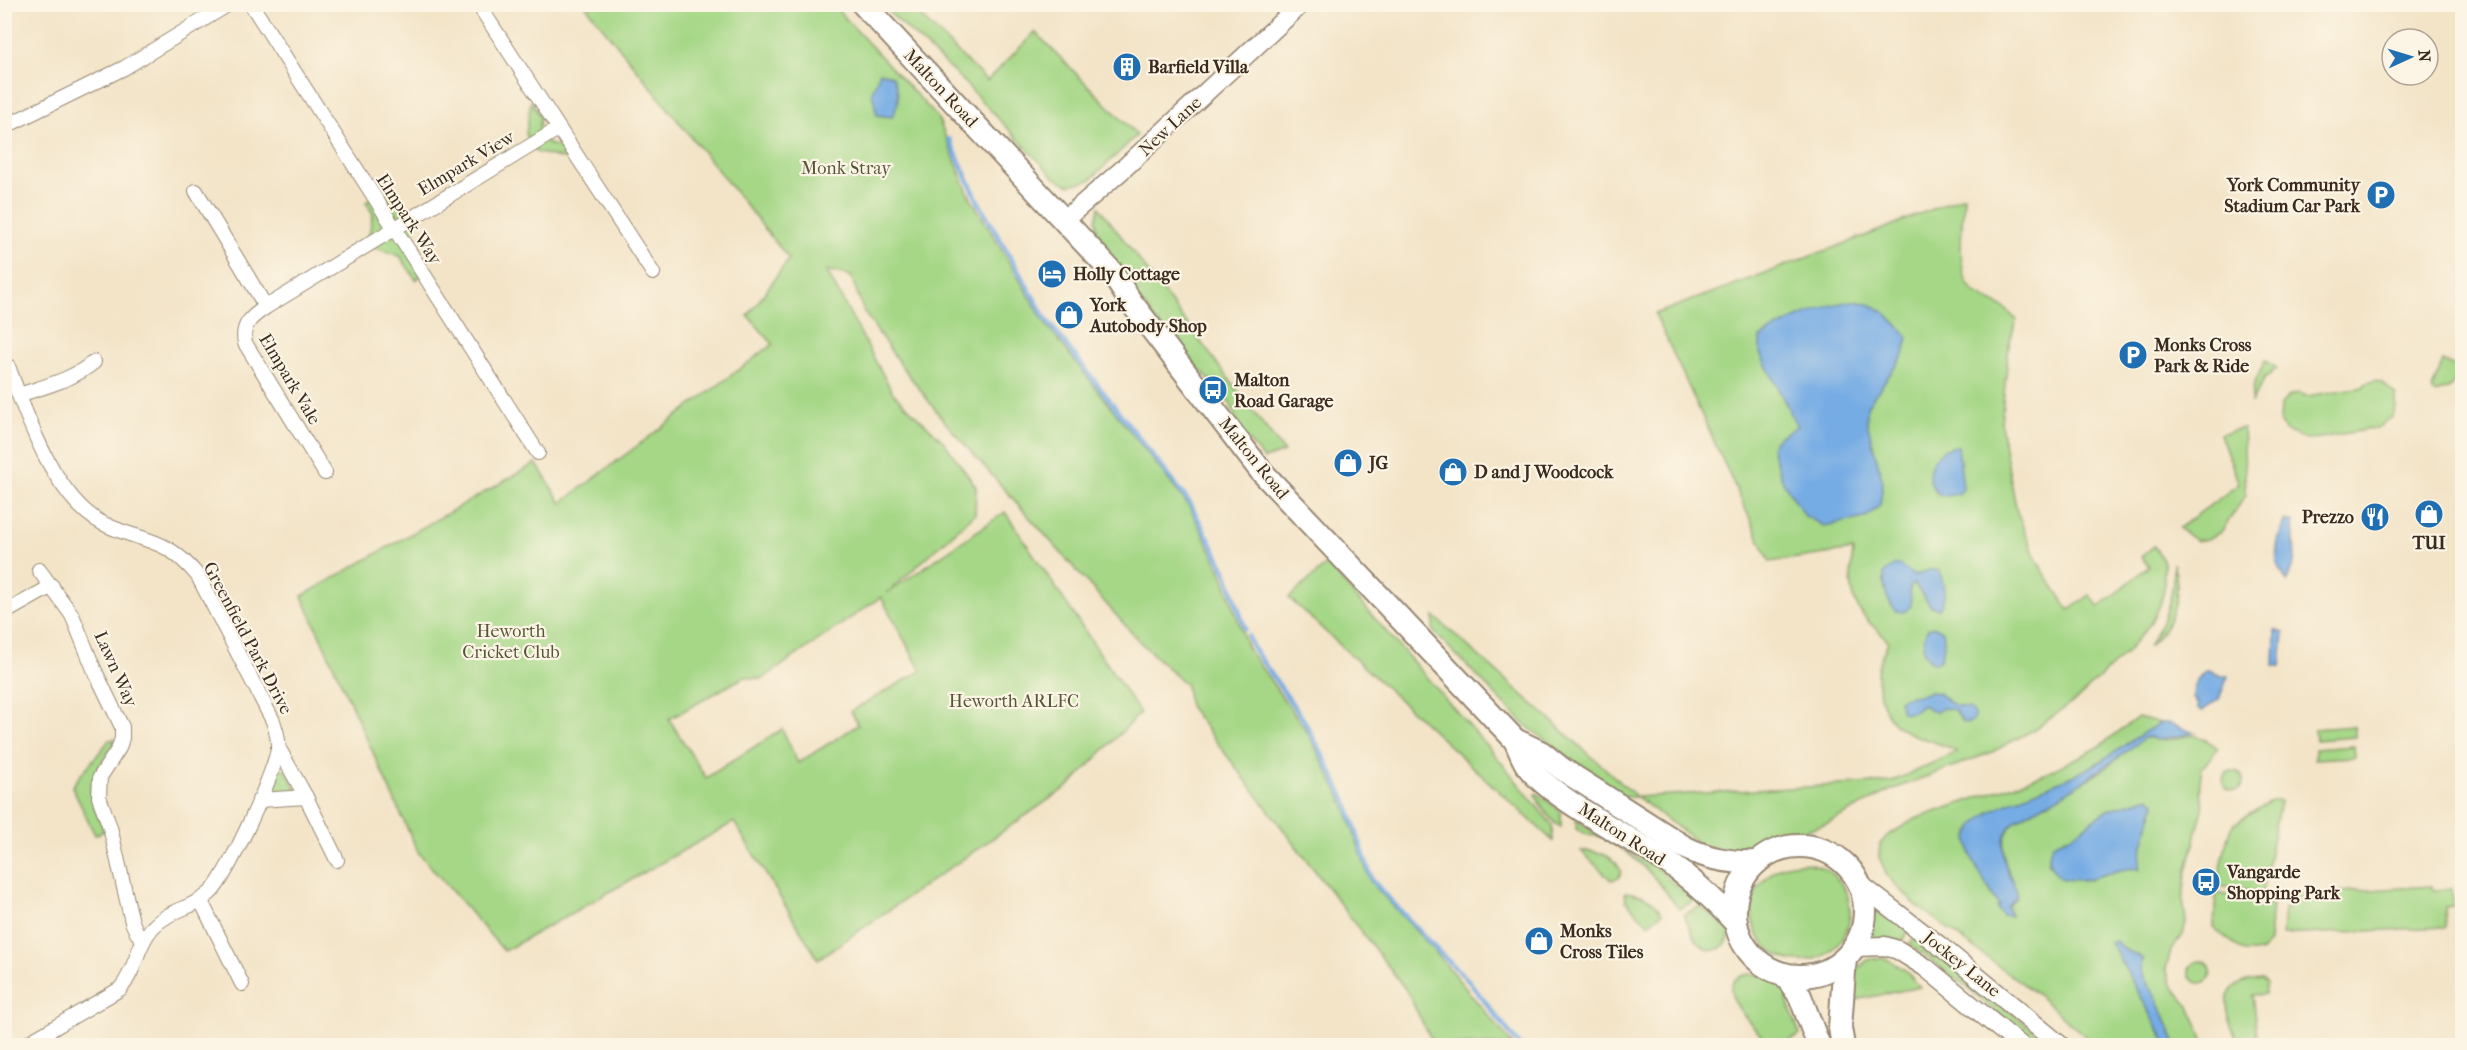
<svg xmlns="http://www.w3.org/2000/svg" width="2467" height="1050" font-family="'IM FELL French Canon',serif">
  <rect width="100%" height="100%" fill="#fcf5e5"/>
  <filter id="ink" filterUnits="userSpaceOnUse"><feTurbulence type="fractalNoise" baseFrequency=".0167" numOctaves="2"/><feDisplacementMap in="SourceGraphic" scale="12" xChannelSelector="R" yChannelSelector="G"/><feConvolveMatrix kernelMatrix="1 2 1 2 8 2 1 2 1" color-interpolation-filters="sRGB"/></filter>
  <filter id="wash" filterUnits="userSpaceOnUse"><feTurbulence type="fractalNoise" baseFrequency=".008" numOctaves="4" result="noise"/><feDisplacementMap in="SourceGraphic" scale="24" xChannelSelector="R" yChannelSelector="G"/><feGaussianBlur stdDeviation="1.35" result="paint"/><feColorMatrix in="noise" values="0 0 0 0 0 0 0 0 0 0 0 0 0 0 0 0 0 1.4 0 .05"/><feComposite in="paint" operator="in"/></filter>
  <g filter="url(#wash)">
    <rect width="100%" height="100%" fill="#f3e4c8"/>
    <!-- green -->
    <g fill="#a5d786" stroke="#708052" stroke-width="1.5" fill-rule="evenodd">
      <path d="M585,5H833L938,118L968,193L1045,323L1189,506L1222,573L1248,649L1308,733L1345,806L1370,881L1437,954L1513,1045H1434L1406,990L1189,706L1186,685L1140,642L944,421L898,361L864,312L851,276L826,270L893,393L944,442L976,487L975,514L887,593L1005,512L1140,713L1070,785L818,959L734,822L504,951L418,852L302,596L536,463L561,503L773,344L748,316L789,259ZM881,597L921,671L851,711L858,725L798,763L782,729L706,778L669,719L744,677L762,679Z"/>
      <path d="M881,5H909L987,81L1035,32L1137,135L1090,180L1070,185L1055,178L956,74Z"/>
      <path d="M531,101L540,116L539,128L548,144L560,147L568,160L536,152L526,134Z"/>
      <path d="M383,189L391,201L416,215L414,244L430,269L416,280L400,256L372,247L369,234L373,214L366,202Z"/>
      <path d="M1964,196C1963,222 1953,278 1977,294C1994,305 2002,302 2016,320L2009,345L2001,423L2006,455L2017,512L2038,563L2069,610L2090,595L2099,607L2149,566L2141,557L2154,546L2164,562V590L2160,605L2150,624L2127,652L2075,701L2031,731L1992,752L1891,790L1828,823L1742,851H1728L1700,844L1637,797H1622L1524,724L1433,631L1434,616L1637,797L1891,782L1957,752C1925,733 1890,741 1880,695C1878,687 1876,676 1878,667C1880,658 1886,650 1888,641C1882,633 1875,629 1868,621C1848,601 1850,577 1853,550L1770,562L1655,314L1873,233Z"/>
      <path d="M1099,207L1284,452L1264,459L1240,431L1231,405L1208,378L1180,351L1116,270L1107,247L1097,231L1096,220Z"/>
      <path d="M2265,361L2277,368L2265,378L2251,403L2253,387Z"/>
      <path d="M2443,361L2462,369L2450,388L2435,393L2432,389Z"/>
      <path d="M2375,381L2382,383L2396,395V407L2392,417L2377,428L2307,440L2286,431L2280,424L2281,404L2289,396L2299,393L2307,396L2363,387L2366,383Z"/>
      <path d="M2243,428L2246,495L2221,532L2207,539L2196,541L2179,528L2239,484L2220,434Z"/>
      <path d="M2173,563C2184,595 2172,626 2148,647C2166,619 2175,597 2173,563Z"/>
      <path d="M1327,564L1500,761L1552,825L1553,841L1289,598Z"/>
      <path d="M2138,717L2161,723L2090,768L2057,785L1990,812L1992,894L1999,905L1997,907L2011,915L2007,907L2016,898L2017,892C2006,868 1994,844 2015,821L2099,773L2144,738C2150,737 2153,739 2158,740C2189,741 2187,725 2218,748L2202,768L2200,779L2203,809L2186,874L2183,899L2186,922L2183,935L2171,950L2166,969L2171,984L2191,1009L2205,1045H2176C2169,1030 2164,1013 2156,997C2149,984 2138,974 2142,959L2138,955L2128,953L2110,942L2168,1045H2095L2039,996L1916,905L1887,876L1879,857L1880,844L1888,835L1915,819L2045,774L2097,748ZM2149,797L2154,802C2151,823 2139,849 2140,868L2130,867L2086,880L2060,878L2048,863L2062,840L2071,836L2108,810Z"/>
      <path d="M2354,726L2355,737L2316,740L2315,729Z"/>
      <path d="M115,739C109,754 88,779 91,795C93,807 100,819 104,831L95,835L72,787C82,770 98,757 109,740Z"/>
      <path d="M2354,746L2355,757L2315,759V749Z"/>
      <path d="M282,768L286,771L298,792L279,794L272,788L279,769Z"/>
      <circle cx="2233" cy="781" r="10"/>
      <path d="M1537,793L1561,811V827C1550,822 1542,806 1535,795Z"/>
      <path d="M2271,801H2280L2262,893L2217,886L2228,836L2235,823Z"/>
      <path d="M1576,820L1603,837L1588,835L1576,829Z"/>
      <path d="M1608,840L1658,869L1694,901L1679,909C1659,881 1638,857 1608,840Z"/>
      <path d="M1581,851C1598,850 1613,855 1621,871L1619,878L1611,880Z"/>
      <circle cx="1801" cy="912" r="49"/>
      <path d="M2432,886L2433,890L2452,889L2453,906L2445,907L2446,927L2282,935L2284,908H2288L2291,895Z"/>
      <path d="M1625,892C1642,894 1653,898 1662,913L1648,924L1626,901Z"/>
      <path d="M2216,893L2272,905L2269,942L2262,952H2245L2217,931L2214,926Z"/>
      <path d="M1872,904L1909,931L1902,941L1891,939L1866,938Z"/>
      <path d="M1700,906L1730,930C1730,946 1714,957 1701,945C1693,938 1688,924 1684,915Z"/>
      <path d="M1916,936L2052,1045H2035L1963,984L1909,944Z"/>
      <path d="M1883,957L1904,969L1920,987L1850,1001L1854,971L1868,960Z"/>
      <circle cx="2200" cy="972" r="11"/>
      <path d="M1749,974C1768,975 1779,981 1791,997L1787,1000L1800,1035C1789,1041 1776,1048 1765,1040C1752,1024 1706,982 1749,974Z"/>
      <path d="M2262,979L2267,984L2265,994L2252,995L2258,1045H2239C2225,1013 2214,981 2262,979Z"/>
    </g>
    <!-- water -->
    <g fill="#76ace4" stroke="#586b81" stroke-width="1.5">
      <path d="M880,72L892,76C900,91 900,103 892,117L877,115L872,92Z"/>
      <path d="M1852,301C1880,303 1891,317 1908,337L1904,355L1867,406V422L1883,482L1880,505L1865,518L1824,526L1805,516L1783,482L1771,447L1777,438L1797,426L1760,353V338C1784,322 1824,305 1852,301Z"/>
      <path d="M1958,446L1963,488L1960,493L1947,496L1938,494C1919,475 1934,447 1958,446Z"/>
      <path d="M2286,520L2293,522L2295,559L2287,582C2285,578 2282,573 2279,569C2273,556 2279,531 2286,520Z"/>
      <path d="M1895,565H1900L1913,575C1924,575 1927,566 1939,571C1944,582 1947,599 1939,609L1931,606L1914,584L1910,586L1911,606L1904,612L1895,611C1887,600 1883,587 1884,573Z"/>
      <path d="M1933,626L1943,631C1945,642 1944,650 1941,659L1934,663C1920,655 1922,644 1927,629Z"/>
      <path d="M2275,630L2284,633L2281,666H2274Z"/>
      <path d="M2208,670L2221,676H2228L2219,699L2202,711L2198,708V704L2193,697C2194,685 2197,676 2208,670Z"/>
      <path d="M1931,692L1939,693C1947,702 1957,708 1969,708L1974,712V719L1969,723L1963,722L1955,710L1943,708L1936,712L1929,710L1925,706H1920C1913,712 1911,714 1902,712L1899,700C1909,695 1920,696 1931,692Z"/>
      <path d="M2161,723H2168L2195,733L2156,740L2150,737L2144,738C2109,765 2075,789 2036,809C2026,814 2012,821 2007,831C1996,852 2009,873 2017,892L2016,898L2007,907L2011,916H2003L1997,908L1999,905C1990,891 1966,855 1968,839C1969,829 1979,820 1987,814C2015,796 2056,785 2087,769C2113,756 2135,735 2161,723Z"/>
      <path d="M2149,797L2155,802C2151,823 2139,849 2140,869C2114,865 2092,886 2060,878C2049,866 2045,859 2053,844L2071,836L2108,810Z"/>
      <path d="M2116,941C2125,954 2133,950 2142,959C2138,974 2149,985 2156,997C2164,1013 2169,1030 2176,1045H2168L2110,942Z"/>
    </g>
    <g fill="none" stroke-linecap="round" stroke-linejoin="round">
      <!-- stream -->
      <g stroke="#76ace4" stroke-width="4.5">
        <path d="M949,139L978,201L1046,319L1190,503L1227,574L1245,629"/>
        <path d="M1248,636L1253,648L1305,722L1321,752L1347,803L1372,880L1438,951L1467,979L1520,1046"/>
      </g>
    </g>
  </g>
  <g filter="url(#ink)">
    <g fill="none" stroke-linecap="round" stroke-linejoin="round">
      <!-- minor casing -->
      <g stroke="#978773" stroke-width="16">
        <g id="minor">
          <path d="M251,4L538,453"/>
          <path d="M478,4L653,273"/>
          <path d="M4,127L124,68L229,4"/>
          <path d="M196,191L266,307"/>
          <path d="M8,366C26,415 55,500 104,524C146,544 164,535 198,576L273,721C276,730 279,739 278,748C276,770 226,880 210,893C191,910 171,908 152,928C136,946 136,971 120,989L23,1046"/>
          <path d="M19,395C46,386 72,380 94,362"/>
          <path d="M325,473L245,343C241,325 251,317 266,307L558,129"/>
          <path d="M39,570L72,615L94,669L122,727V738L119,748L100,777L99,797L110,827L132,922L137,933L143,939"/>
          <path d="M4,613L52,586"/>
          <path d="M278,747L306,797"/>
          <path d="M259,800L306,797L337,860"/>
          <path d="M201,901L242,984"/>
        </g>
      </g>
      <!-- tertiary casing -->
      <g stroke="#978773" stroke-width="21">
        <g id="tertiary">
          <path d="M1064,220L1122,170L1301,4"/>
          <path d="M1861,885L1945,950L2061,1046"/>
          <path d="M1855,947L1885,946L1898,950L1925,967L2021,1046"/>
        </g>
      </g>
      <!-- primary casing -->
      <g stroke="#978773" stroke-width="26">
        <g id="primary">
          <path d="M863,4L1110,270L1131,302L1261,471L1515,740C1519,748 1522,758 1527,765C1548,796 1629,837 1663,859C1691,878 1714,899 1736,923"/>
          <path d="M1515,740L1542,753L1562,769L1684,847C1708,859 1730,863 1757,862"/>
          <circle cx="1800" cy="911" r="65"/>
          <path d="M1784,974L1800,996L1819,1046"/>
          <path d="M1843,1046L1840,1028L1845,958"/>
        </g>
      </g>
      <!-- minor -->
      <use href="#minor" stroke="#fff" stroke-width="14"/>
      <!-- tertiary -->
      <use href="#tertiary" stroke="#fff" stroke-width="18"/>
      <!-- primary -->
      <use href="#primary" stroke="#fff" stroke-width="22"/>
    </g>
  </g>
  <!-- icons -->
  <defs>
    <g id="building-disc" transform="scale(1.5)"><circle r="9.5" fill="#1f6fb2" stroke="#fcf5e5"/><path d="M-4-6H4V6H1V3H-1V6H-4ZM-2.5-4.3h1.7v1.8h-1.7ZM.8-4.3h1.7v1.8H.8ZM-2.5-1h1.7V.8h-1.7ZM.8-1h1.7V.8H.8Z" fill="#fff"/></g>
    <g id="parking-disc" transform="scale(1.5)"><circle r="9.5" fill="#1f6fb2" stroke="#fcf5e5"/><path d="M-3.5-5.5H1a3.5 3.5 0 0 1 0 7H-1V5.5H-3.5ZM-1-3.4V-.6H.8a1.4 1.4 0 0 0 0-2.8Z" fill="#fff"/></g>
    <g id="hotel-disc" transform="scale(1.5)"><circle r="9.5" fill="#1f6fb2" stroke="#fcf5e5"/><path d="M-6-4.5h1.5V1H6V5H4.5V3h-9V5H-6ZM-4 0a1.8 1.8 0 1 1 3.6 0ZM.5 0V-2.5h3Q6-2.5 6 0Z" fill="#fff"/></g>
    <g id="shop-disc" transform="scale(1.5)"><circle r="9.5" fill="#1f6fb2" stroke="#fcf5e5"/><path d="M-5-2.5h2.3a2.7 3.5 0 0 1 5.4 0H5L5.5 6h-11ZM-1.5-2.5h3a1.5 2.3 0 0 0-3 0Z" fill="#fff"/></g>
    <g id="bus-disc" transform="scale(1.5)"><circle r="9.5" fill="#1f6fb2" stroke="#fcf5e5"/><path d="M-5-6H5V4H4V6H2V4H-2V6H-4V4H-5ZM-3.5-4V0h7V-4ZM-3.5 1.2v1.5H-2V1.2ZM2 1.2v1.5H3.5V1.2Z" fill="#fff"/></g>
    <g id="restaurant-disc" transform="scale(1.5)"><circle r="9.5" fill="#1f6fb2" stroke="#fcf5e5"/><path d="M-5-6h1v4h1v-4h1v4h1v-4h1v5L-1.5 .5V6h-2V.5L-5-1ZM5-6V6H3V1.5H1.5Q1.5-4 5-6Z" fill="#fff"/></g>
  </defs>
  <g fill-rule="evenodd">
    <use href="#building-disc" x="1127" y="67"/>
    <use href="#parking-disc" x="2381" y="195"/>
    <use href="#hotel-disc" x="1052" y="274"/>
    <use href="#shop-disc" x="1069" y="315"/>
    <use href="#parking-disc" x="2133" y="355"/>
    <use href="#bus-disc" x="1213" y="390"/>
    <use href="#shop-disc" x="1348" y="463"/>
    <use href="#shop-disc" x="1453" y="472"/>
    <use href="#shop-disc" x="2429" y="514"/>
    <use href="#restaurant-disc" x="2375" y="517"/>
    <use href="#bus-disc" x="2206" y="882"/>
    <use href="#shop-disc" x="1539" y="941"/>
  </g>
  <g text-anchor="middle" stroke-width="4.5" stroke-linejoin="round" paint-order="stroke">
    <!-- poi labels -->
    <g font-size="18" font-weight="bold" fill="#3b2a1e" stroke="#fcf5e5" text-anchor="start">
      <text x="1148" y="73">Barfield Villa</text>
      <text x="2360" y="191" text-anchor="end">York Community<tspan x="2360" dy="21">Stadium Car Park</tspan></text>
      <text x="1073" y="280">Holly Cottage</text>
      <text x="1090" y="311">York<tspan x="1090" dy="21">Autobody Shop</tspan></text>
      <text x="2154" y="351">Monks Cross<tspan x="2154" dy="21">Park &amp; Ride</tspan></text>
      <text x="1234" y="386">Malton<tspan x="1234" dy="21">Road Garage</tspan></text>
      <text x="1369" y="469">JG</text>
      <text x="1474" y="478">D and J Woodcock</text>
      <text x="2354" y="523" text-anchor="end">Prezzo</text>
      <text x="2429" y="549" text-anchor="middle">TUI</text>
      <text x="2227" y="878">Vangarde<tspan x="2227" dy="21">Shopping Park</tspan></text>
      <text x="1560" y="937">Monks<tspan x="1560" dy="21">Cross Tiles</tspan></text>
    </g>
    <!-- street labels -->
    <g font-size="18" fill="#3b2a1e" stroke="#fcf5e5">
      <text transform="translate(941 88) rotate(47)" y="6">Malton Road</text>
      <text transform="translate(1170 126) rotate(-43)" y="6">New Lane</text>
      <text transform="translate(466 163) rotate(-31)" y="6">Elmpark View</text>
      <text transform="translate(409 219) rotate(57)" y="6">Elmpark Way</text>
      <text transform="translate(290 379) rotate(59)" y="6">Elmpark Vale</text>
      <text transform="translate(1254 458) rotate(51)" y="6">Malton Road</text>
      <text transform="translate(248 638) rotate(62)" y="6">Greenfield Park Drive</text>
      <text transform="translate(116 669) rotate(66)" y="6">Lawn Way</text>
      <text transform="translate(1622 834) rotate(33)" y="6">Malton Road</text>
      <text transform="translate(1962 964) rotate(39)" y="6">Jockey Lane</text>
    </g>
    <!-- park labels -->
    <g font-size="18" fill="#565538" stroke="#fcf5e5">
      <text x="846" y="174">Monk Stray</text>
      <text x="511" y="637">Heworth<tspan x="511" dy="21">Cricket Club</tspan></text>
      <text x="1014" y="707">Heworth ARLFC</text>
    </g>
  </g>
  <!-- margin -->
  <rect width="2467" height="1050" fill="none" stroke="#fcf5e5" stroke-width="24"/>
  <!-- north arrow -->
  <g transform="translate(2410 57) rotate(86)"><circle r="28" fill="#fcf5e5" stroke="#afa495" stroke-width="1.5"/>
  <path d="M0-4.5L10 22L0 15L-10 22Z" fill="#1f6fb2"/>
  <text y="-9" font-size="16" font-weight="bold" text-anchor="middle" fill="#3b2a1e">N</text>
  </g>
</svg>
